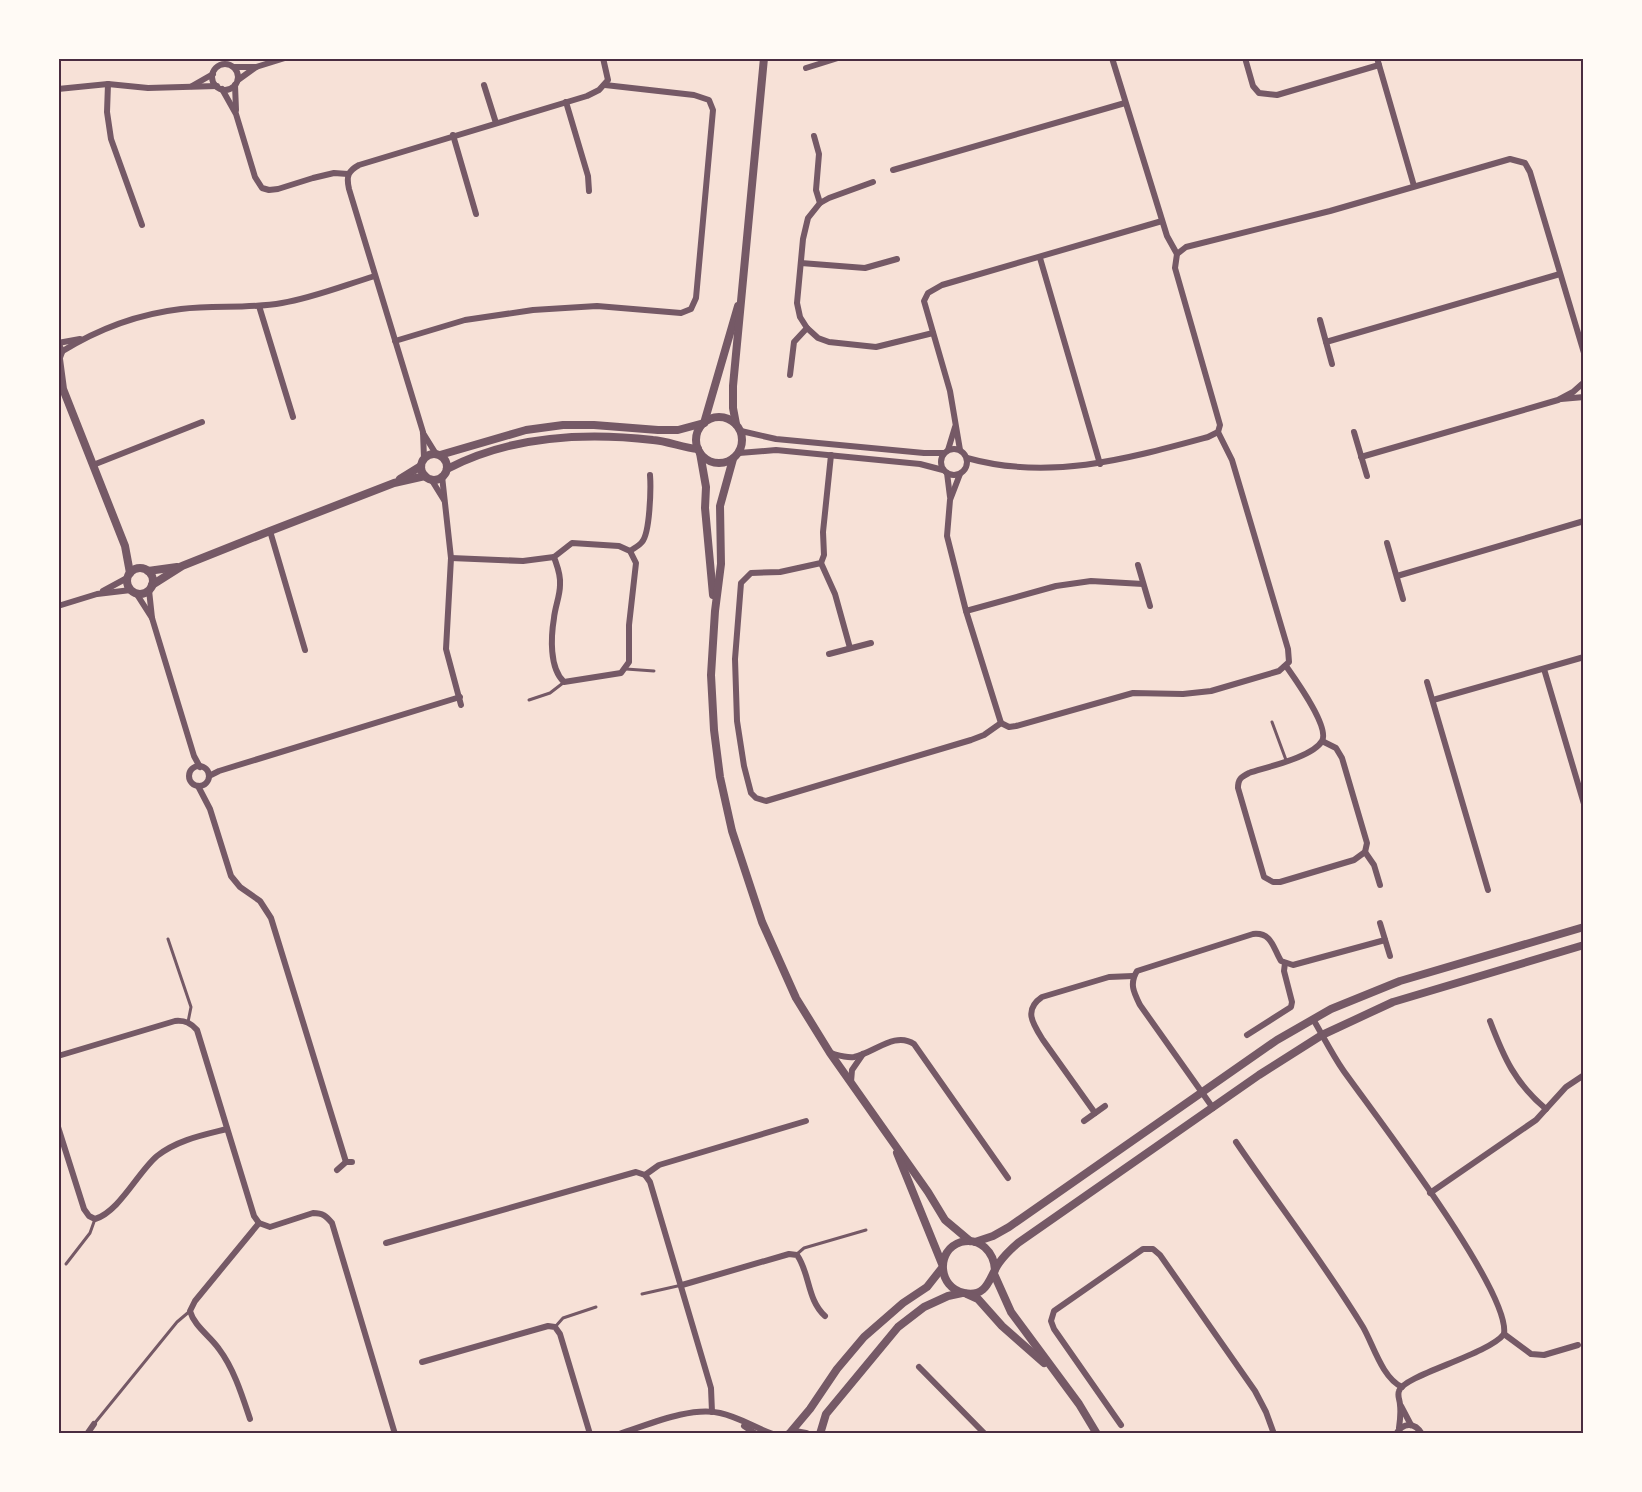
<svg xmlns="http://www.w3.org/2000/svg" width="1642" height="1492" font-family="'Exo 2',sans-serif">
  <rect width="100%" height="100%" fill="#f7e1d7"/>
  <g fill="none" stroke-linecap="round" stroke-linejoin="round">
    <!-- service -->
    <g stroke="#755966" stroke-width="3">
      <path d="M626,669L654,671"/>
      <path d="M529,700L550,693L563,683"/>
      <path d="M1272,722L1286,760"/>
      <path d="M168,939L191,1007L188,1022"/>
      <path d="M797,1254L804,1248L866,1230"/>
      <path d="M66,1264L90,1233L95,1219"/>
      <path d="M642,1294L682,1285"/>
      <path d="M555,1327L563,1318L596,1307"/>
      <path d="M94,1424L177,1322L190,1311"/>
    </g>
    <!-- minor -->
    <g stroke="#755966" stroke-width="6">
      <path d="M1112,58L1167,236L1177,254"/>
      <path d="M1245,58L1253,86L1259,93L1277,95L1379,65"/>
      <path d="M1377,58L1414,186"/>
      <circle cx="225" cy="77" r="13"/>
      <path d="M234,67H256"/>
      <path d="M806,68L838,58"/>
      <path d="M238,80L256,67L285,58"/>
      <path d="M108,84L107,112L111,139L142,225"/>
      <path d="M235,85L236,110"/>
      <path d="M484,85L496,123"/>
      <path d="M192,86L213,74"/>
      <path d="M58,89L108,84L148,88L217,86"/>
      <path d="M222,89L236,114L255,177L262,188L269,190L278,189L313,178L334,173L348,174"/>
      <path d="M566,102L588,176L589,191"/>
      <path d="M453,135L476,214"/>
      <path d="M814,136L819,154L816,190L820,203"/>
      <path d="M893,170L1125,103"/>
      <path d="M873,182L829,198L820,203L808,218L803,239L797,303L800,317L807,328L818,338L829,342L876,347L933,333"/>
      <path d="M1040,258L1100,464"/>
      <path d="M801,263L865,268L897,259"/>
      <path d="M259,306L293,417"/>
      <path d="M1320,320L1332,364"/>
      <path d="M395,341L465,320L533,310L597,306L681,313L691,309L696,298L713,110L709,100L694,95L605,85"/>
      <path d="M1326,342L1560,274"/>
      <path d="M58,343L80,339"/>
      <path d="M61,352C98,329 138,314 181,309C215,305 249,309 282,303C313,298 345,285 375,276"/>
      <path d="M790,375L794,342L807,328"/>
      <path d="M1561,399L1584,397"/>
      <path d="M741,431L776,439L924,453H944"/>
      <path d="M1354,432L1367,476"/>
      <path d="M423,433L436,454"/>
      <circle cx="954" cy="462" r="13"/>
      <path d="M948,450L955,427"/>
      <path d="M960,450L950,391L924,301L928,293L942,285L1162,221"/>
      <path d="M739,453L776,450L920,464L943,470"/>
      <path d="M831,455L823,532L824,555L821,563L780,572L751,573L741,583L735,659L737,721L744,766L751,793L756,798L766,801L971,740L984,735L1001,723"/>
      <path d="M1361,457L1558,400L1573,392L1582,384"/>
      <path d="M424,458L423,432L349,189C346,176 348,171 359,165L587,96L599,90L608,80L603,58"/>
      <path d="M967,458C1049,481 1127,459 1208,437L1218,432L1220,425L1175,268L1177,254L1186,247L1330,211L1510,159L1525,163L1530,172L1584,353"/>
      <path d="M93,465L202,422"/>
      <path d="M947,473L950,497"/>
      <path d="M960,474L950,500L947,536L966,611L1001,723"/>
      <path d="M442,476L451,558L446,649L461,705"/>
      <path d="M431,479L444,500"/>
      <path d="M270,531L305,650"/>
      <path d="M572,543L619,546L630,551L636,563L629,625V662L621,673L564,682C549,668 551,636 554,618C555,607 560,596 560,585C561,574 557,566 554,557Z"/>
      <path d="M1387,543L1403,599"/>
      <path d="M630,551C634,548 639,546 642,542C650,533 651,488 650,475"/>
      <path d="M451,558L523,561L554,557"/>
      <path d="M821,563L835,594L850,648"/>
      <path d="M1138,565L1150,606"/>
      <path d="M1397,576L1584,521"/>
      <path d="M149,590L152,618L194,756L200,767"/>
      <path d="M103,591L127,578"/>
      <path d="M136,593L152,618"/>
      <path d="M58,606L97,594L131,590"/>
      <path d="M966,611L1056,586L1091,581L1143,584"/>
      <path d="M829,654L871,643"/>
      <path d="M1286,666C1295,679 1330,727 1322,741C1313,757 1267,767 1249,773C1241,777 1238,779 1238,788L1264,877L1273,882H1280L1354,860L1365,852L1367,843L1342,758L1336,748L1322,741"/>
      <path d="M1544,669L1584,804"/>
      <path d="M1427,682L1488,890"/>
      <path d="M1433,700L1584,657"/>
      <path d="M1001,723L1009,727L1016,726L1133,693L1183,694L1211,691L1279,671L1289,662L1288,649L1232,460L1218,432"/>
      <circle cx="199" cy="776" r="10"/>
      <path d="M209,776L219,771L460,697"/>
      <path d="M198,786L210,809L231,876L240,887L260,901L271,918L346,1162"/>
      <path d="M1365,852L1374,865L1380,885"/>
      <path d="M1380,923L1390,956"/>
      <path d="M1313,1019C1323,1036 1332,1054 1343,1070C1374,1114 1511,1291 1504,1334C1488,1355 1404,1375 1399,1391C1397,1396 1400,1400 1400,1405C1401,1413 1400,1421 1399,1428"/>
      <path d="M1490,1021C1504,1058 1515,1083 1546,1109"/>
      <path d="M1247,1035L1291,1007L1292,1002L1284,971L1285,963"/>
      <path d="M830,1053C838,1055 846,1058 854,1057C874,1053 895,1031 914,1044L1008,1178"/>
      <path d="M58,1056L175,1021C185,1020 191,1023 197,1030L254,1216L259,1223L270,1227L313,1213C323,1213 326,1216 332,1223L395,1434"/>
      <path d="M851,1082L852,1070L863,1054"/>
      <path d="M1213,1108L1140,1005C1134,993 1129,984 1137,971L1253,934C1272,932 1273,948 1281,961L1293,965L1385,940"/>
      <path d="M1095,1113L1043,1040C1033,1024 1023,1010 1042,997L1109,977L1133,976"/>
      <path d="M1084,1121L1105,1106"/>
      <path d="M58,1127L84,1209L89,1216L95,1219C119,1212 138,1172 157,1156C177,1140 203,1135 227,1129"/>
      <path d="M1236,1142C1278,1204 1324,1263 1363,1327C1373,1344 1382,1378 1402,1387"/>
      <path d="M337,1170L346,1162H352"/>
      <path d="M645,1175L659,1165L806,1121"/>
      <path d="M1430,1193L1536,1120L1566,1087L1584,1075"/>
      <path d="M386,1243L636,1172L645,1175L650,1182L711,1388L712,1412"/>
      <path d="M682,1285L789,1254L797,1255C810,1273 807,1300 825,1316"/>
      <path d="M1504,1334L1531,1354L1544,1355L1578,1345"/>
      <path d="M422,1362L548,1326L555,1327L560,1334L590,1434"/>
      <path d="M919,1367L985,1434"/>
      <path d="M1401,1406L1411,1425"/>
      <path d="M250,1419C242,1395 234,1369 219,1349C210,1336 194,1326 190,1311L195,1301L259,1223"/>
      <path d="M1121,1425L1054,1329L1051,1321L1054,1311L1143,1249H1153L1160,1255L1255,1391L1266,1412L1274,1434"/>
      <path d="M744,1426L756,1434"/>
      <path d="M87,1434L94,1424"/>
      <path d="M619,1434C648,1425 690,1406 720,1413C739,1417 755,1428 773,1434"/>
      <path d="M1396,1434C1403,1422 1415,1422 1422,1434"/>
    </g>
    <!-- tertiary -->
    <g stroke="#755966" stroke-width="8">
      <path d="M58,344L61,352L58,360"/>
      <path d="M59,359L63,389L125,546L130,573"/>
      <circle cx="719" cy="440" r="23"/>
      <path d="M704,423L738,306"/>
      <path d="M736,424L733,408V386L764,58"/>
      <path d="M700,453L706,487L705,508L713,595"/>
      <circle cx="434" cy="467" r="13"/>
      <path d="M440,455L526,430L563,425H594L658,430H678L704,423"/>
      <path d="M733,459L720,506L721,564L715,611L711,675L714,730L720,777L732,831L762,922L796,998L830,1053L928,1192L945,1220L970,1241"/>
      <path d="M447,469C510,436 583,432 653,440C668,441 683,448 698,449"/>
      <path d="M400,479L421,466"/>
      <circle cx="140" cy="581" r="13"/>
      <path d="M148,571L177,567"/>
      <path d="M152,585L182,566L270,531L394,483L425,476"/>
      <path d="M897,1153L942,1264"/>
      <path d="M975,1242L993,1236L1009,1227L1277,1040L1331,1009L1400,981L1584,927"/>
      <path d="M995,1270C994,1252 980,1237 961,1242C935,1250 938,1288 964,1293C988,1298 989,1277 999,1263C1004,1256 1011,1249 1018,1243L1259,1075L1322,1035L1393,1002L1584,945"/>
      <path d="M994,1274L1011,1312L1079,1404L1097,1434"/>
      <path d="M967,1294L978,1299L1002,1326L1044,1363"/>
      <path d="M789,1434L810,1409L837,1369L864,1337L903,1303L927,1287L942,1268"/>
      <path d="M789,1434L795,1432L806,1434"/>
      <path d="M820,1434L826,1414L898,1327L924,1307L948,1296L962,1293"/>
    </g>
  </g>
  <!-- border -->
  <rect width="1642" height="1492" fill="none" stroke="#fffaf5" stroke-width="120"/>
  <rect x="60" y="60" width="1522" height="1372" fill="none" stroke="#4a2c40" stroke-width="2"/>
</svg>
